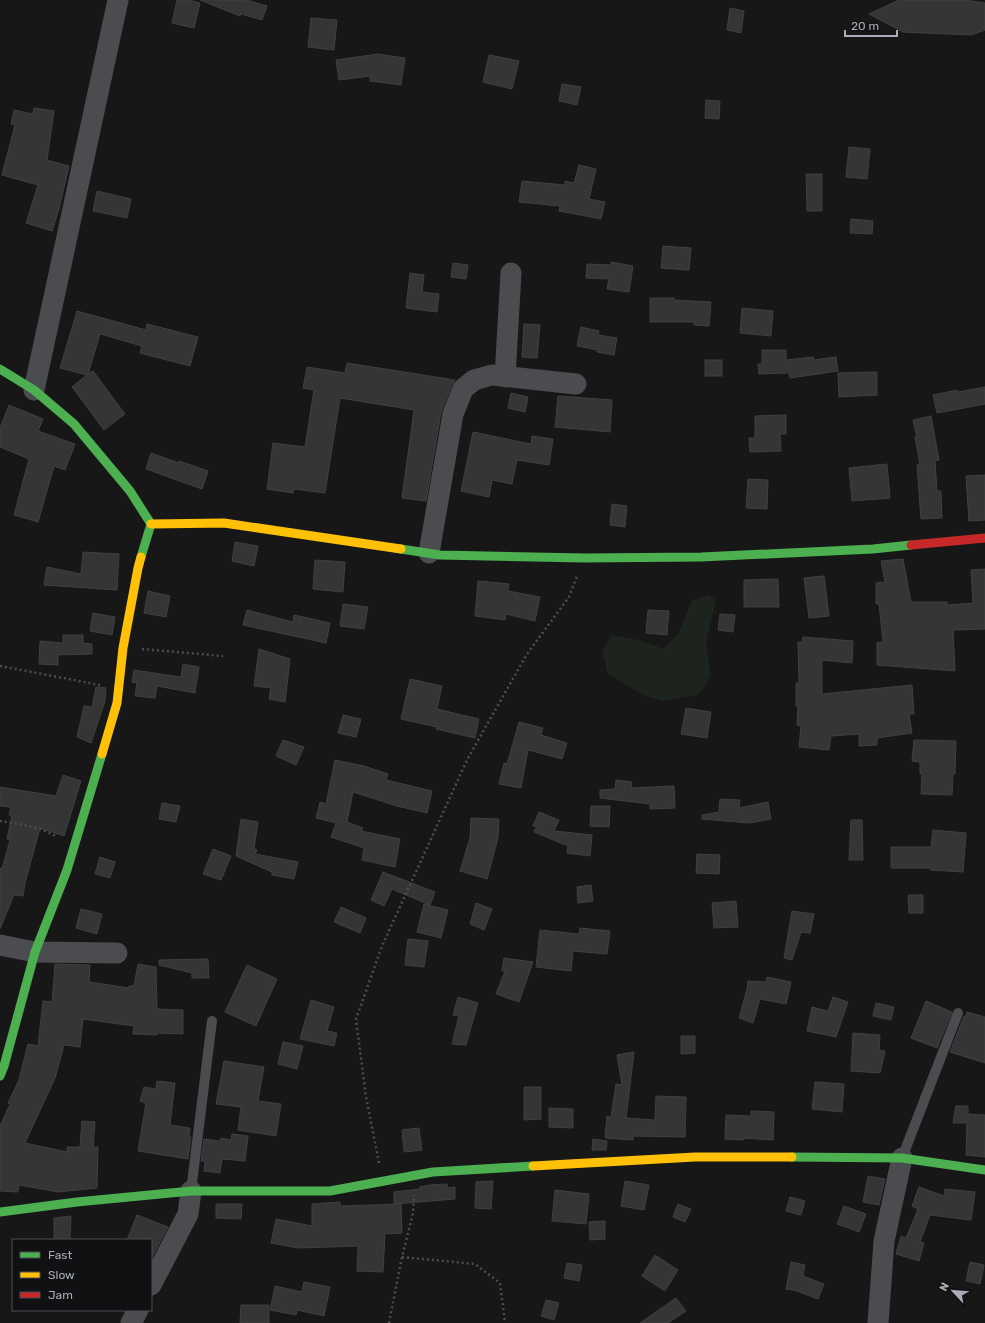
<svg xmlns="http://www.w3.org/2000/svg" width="985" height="1323" font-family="Rubik,sans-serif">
  <rect width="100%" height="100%" fill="#171717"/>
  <!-- green -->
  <path fill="#1d241e" d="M708,595L716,600L706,643L711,676L698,695L663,701L643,695L608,674L602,651L612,635L639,640L664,649L679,632L692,600Z"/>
  <!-- building -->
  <g fill="#353536" stroke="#3f4043">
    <path d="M177,0H188L200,3L194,28L172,23Z"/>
    <path d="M200,0H246L267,6L262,20L241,14L240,16Z"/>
    <path d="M899,0H964L985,3V30L971,35L903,32L869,14Z"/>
    <path d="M730,8L744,11L741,33L727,30Z"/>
    <path d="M311,18L337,20L334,50L308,47Z"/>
    <path d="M378,54L405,58L401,85L370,81V76L339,80L336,60Z"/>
    <path d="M489,55L519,61L512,89L483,82Z"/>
    <path d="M562,84L581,87L577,105L559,101Z"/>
    <path d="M706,100L720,101L719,119L705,118Z"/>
    <path d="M34,108L54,111L47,160L69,166L59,209L52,231L26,223L38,185L2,175L15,125L11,124L14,110L33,114Z"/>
    <path d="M849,147L870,149L867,179L846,177Z"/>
    <path d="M579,165L596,169L589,199L605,202L601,219L559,211L560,206L519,202L522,181L565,185V181L574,183Z"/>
    <path d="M806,174H822V211H807Z"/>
    <path d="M97,191L131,199L127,218L93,211Z"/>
    <path d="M851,219L873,221L872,234L850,233Z"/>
    <path d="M663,246L691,248L689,270L661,268Z"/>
    <path d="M611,262L633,266L629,292L607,289L609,279L586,278L587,264L611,265Z"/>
    <path d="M453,263L468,265L466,279L451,277Z"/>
    <path d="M410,273L424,275L422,292L439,294L437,312L406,308Z"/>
    <path d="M650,298H674V300L711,302L709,326L694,325V322H650Z"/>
    <path d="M742,308L773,311L771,336L740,333Z"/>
    <path d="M77,311L146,330L147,324L198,337L190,366L140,353L142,346L100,334L88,374L93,371L125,414L104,430L72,387L87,375L60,368Z"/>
    <path d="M524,324L540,325L537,358L522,357Z"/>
    <path d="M581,327L599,331L598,335L617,338L614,355L597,352L598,350L577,346Z"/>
    <path d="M762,350H786V360L813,357L814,360L836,357L838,371L790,378L789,373L759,374L758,364H762Z"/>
    <rect x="705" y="360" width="17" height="16"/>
    <path d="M347,363L455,380L452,385L441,412L426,501L402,498L414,410L340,398L325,493L294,489L293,493L267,489L273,443L305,447L314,390L303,388L307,367L345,373Z"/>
    <path d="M877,372V395L839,397L838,373Z"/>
    <path d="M985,387V404L937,413L933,395L957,390L958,392Z"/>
    <path d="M511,393L528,397L525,412L508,408Z"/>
    <path d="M558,396L612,400L610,432L555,427Z"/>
    <path d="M9,405L43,419L38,431L75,444L65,470L54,466L38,522L14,515L29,459L0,447V428Z"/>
    <path d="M786,415V434H780L781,451L750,452L749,438H755V416Z"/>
    <path d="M931,416L939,460L935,461L937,491H941L942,518L921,519L917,465H920L915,437H917L913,420Z"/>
    <path d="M473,432L531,444L532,436L553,439L549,465L517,460L512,484L492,480L489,497L461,491Z"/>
    <path d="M151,453L179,463V461L208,471L202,489L146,469Z"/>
    <path d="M887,464L890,498L852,501L849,468Z"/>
    <path d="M985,475V520L969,521L966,476Z"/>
    <path d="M748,479L768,480L767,509L746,508Z"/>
    <path d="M612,504L627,506L625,527L610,525Z"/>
    <path d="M235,542L258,546L254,566L232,561Z"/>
    <path d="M83,552L119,554L117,590L44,585L47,567L81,574Z"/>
    <path d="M903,559L911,602H947V605L973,603L971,570L985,569V629L953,630L955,671L877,665V643L883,642L879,604H876V583L885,582L881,561Z"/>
    <path d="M315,560L345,562L343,592L313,589Z"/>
    <path d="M824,576L829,616L809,618L804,578Z"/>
    <path d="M778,579L779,607H744V580Z"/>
    <path d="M478,581L509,584L508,591L540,597L535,621L506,614L505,620L475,616Z"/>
    <path d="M148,591L170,596L166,617L144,613Z"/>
    <path d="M343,604L368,607L364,629L340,626Z"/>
    <path d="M247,610L293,622L294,615L330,623L326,643L243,625Z"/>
    <path d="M648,610L669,611L667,635L646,633Z"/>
    <path d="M93,613L115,617L112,635L90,631Z"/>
    <path d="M720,614L735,615L733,632L718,630Z"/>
    <path d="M63,635H83V643L92,644V654L58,655V665L39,664L40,641L63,643Z"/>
    <path d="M803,637L853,641L852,663L822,660V694L912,685L914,714H909L912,733L877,738V745L859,746V734L831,736L829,750L799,747L801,726L797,725L798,706H796V683H799L798,642H802Z"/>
    <path d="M259,649L290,659L285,702L269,699L271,688L254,686Z"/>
    <path d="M183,664L199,667L195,693L157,686L155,698L135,696L137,683L132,682L134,670L181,677Z"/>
    <path d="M410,679L442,686L437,709L479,719L475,738L436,729L437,727L401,719Z"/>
    <path d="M96,687L106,688L105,701L91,743L77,737L84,706L92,707Z"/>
    <path d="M686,708L711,712L707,738L681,734Z"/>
    <path d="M343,715L361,719L356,737L338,733Z"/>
    <path d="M519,722L543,728L541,735L567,743L562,759L528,750L521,788L499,784L504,763L507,764Z"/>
    <path d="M283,740L304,747L296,765L276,756Z"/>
    <path d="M914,740L956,741L955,774H953L952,795L921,794L922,774H920V762L912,761Z"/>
    <path d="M335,760L364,766L388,774L386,780L432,791L427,813L397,806L353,792L347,822L363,828L361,831L400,839L395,867L362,860L364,848L331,837L336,823L316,818L320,802L326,804Z"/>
    <path d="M63,775L81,781L64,836L40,828L25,883L23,896L14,895L0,929V868L2,869L10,840L7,839L12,815H9L11,807L0,806V787L56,796Z"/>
    <path d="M616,780L632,782L631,788L674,786L675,808L650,809V804L600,798V790L615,789Z"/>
    <path d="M720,799L740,800L739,808L768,802L771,819L750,823L702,819V815L719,812Z"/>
    <path d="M162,803L180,806L176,822L159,819Z"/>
    <path d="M591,806H610L609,827L590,826Z"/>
    <path d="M539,812L559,820L554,831L592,835L590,856L567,853L568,846L534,832L535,829H541L533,826Z"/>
    <path d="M471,818L499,819L498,838L487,879L460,871L470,838Z"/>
    <path d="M241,819L258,822L254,849L257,850L255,854L298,862L294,879L272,875V872L236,856Z"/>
    <path d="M851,820H862L863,860H849Z"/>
    <path d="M933,830L966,833L963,872L930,870V868H891V847H931Z"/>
    <path d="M213,849L231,856L221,880L203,874Z"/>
    <path d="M697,854L720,855L719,874L696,873Z"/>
    <path d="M100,857L115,862L110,878L95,874Z"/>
    <path d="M383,872L435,892L430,905L392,889L384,906L371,900Z"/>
    <path d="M591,885L593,901L578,903L577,887Z"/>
    <path d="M908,895H923V913H909Z"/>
    <path d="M736,901L738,927L714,928L712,903Z"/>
    <path d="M476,903L492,909L484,930L470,924Z"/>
    <path d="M424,904L448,910L441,938L417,932Z"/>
    <path d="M341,907L366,918L360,933L334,922Z"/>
    <path d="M81,909L102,914L97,934L76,928Z"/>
    <path d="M792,911L814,914L810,933L801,932L792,960L784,958Z"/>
    <path d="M580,928L610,931L607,954L573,951L571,971L536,967L540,930L579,934Z"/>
    <path d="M408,939L428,941L424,967L405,965Z"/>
    <path d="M504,958L533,962L519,1002L496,994L505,971H502Z"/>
    <path d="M208,959L209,978H192V973L159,965V960Z"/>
    <path d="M55,964L90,965L89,982L129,988V986H134L138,964L156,967L157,1009L183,1010V1034L157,1033V1035L133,1034L134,1026L83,1019L80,1047L64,1045L55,1078L25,1143L67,1152V1147H80L82,1121L95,1122L93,1147H98L97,1188L58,1192L19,1185L18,1192L0,1191V1126L10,1104L8,1103L19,1080L28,1044L38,1046L43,1001L52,1002Z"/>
    <path d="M247,965L277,979L256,1026L225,1012Z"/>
    <path d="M767,977L791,982L786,1004L760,999L753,1023L739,1018L747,989L748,981L766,982Z"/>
    <path d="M458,997L478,1003L466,1045L452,1044L459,1016L453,1015Z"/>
    <path d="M833,997L848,1002L836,1037L807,1031L812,1007L828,1011Z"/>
    <path d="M311,1000L334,1007L327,1031L337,1033L334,1046L300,1039Z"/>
    <path d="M926,1001L952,1012L937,1048L911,1038Z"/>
    <path d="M876,1003L894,1007L891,1020L873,1016Z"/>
    <path d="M967,1012L985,1017V1063L950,1052L964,1016L965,1017Z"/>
    <path d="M853,1033L880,1035L879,1050L885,1051L880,1073L851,1071Z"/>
    <path d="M681,1036H695V1053L681,1054Z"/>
    <path d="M283,1042L303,1046L297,1069L278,1064Z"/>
    <path d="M634,1052L626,1118L655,1120L656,1096L686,1097L685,1137L633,1136V1140L605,1138L607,1116L611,1117L616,1084L622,1085L617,1055Z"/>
    <path d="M224,1061L264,1067L258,1101L281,1104L276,1136L238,1130L241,1107L216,1104Z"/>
    <path d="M157,1081L175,1083L170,1125L190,1128L189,1137H191L188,1159L138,1151L146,1103L140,1101L144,1087L156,1089Z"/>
    <path d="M815,1082L844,1084L842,1112L812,1109Z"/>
    <path d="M524,1087H541V1119L524,1120Z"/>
    <path d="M956,1106H968V1114L985,1115V1157L966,1155L967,1123H953Z"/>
    <path d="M549,1108L573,1109V1128L549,1127Z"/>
    <path d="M751,1111L774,1112L773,1140L744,1138V1140L725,1139L726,1115L751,1116Z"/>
    <path d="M419,1128L422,1150L404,1152L402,1130Z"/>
    <path d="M232,1134L248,1136L245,1161L222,1159L220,1173L204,1171L205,1161H201L204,1139L220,1141L221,1138L231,1140Z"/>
    <path d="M593,1139L607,1141L606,1150H592Z"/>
    <path d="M868,1176L885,1179L879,1205L863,1202Z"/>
    <path d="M493,1181L491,1209L475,1208L476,1182Z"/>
    <path d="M625,1181L649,1185L644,1210L621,1206Z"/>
    <path d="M447,1184V1188L455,1187V1199L394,1204V1192L420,1189V1187L430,1185Z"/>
    <path d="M919,1187L944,1196L945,1189L975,1192L971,1220L930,1215L920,1242L924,1243L919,1261L896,1254L901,1236L906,1238L918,1209L912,1206Z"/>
    <path d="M555,1190L589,1194L586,1224L552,1221Z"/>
    <path d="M790,1197L805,1201L801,1215L786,1211Z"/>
    <path d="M340,1202V1206L401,1204L402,1233L385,1234L383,1272L357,1271L358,1246L298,1248L271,1243L276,1219L312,1226V1204Z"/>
    <path d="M216,1204H242L241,1219L216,1218Z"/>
    <path d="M678,1204L691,1209L685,1222L673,1217Z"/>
    <path d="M844,1206L866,1214L859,1232L837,1224Z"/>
    <path d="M137,1215L168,1227L152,1257H151V1240H127Z"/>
    <path d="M71,1216L70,1240H54V1218Z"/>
    <path d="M605,1221V1239L590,1240L589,1222Z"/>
    <path d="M655,1255L678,1270L665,1291L642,1276Z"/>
    <path d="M791,1262L805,1265L803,1276L824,1284L818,1299L794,1290L786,1289Z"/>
    <path d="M970,1262L984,1265L980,1284L966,1281Z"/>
    <path d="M567,1263L582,1265L579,1281L564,1278Z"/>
    <path d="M304,1282L330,1287L324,1316L297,1310L296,1315L270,1310L275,1286L302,1292Z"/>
    <path d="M676,1298L686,1311L668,1323H640Z"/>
    <path d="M546,1300L559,1303L554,1320L541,1316Z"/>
    <path d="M241,1305H269V1323H240Z"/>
  </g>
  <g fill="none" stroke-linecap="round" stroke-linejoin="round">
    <!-- path -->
    <g stroke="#4d4e52" stroke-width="2.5" stroke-dasharray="2 3" stroke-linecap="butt">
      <path d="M142,649L223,656"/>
      <path d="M0,666L100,685"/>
      <path d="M0,821C17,824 42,827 57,837"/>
      <path d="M379,1163L366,1097L356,1019L382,946L468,758L527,654L569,597L577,576"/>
      <path d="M402,1257L475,1264L500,1283L505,1323"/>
      <path d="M389,1323L402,1257L413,1213L414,1195"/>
    </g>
    <!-- lane -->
    <g stroke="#4b4c50" stroke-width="10">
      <path d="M902,1158L958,1013"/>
      <path d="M191,1191L212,1021"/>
    </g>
    <!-- street -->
    <g stroke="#4b4c50" stroke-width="21">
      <path d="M505,377L511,273"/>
      <path d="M34,390L118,0"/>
      <path d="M429,553L453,414L463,389L474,380L492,375L576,384"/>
      <path d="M0,945L35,952L117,953"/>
      <path d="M151,1285L188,1214L191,1191"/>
      <path d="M131,1323L138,1310"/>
      <path d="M878,1323L884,1241L902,1158"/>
    </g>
    <!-- fast -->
    <g stroke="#4caf50" stroke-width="9">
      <path d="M0,369L34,390L74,424L130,491L151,524L141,557"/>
      <path d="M401,549L440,555L585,558L701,557L873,549L911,545"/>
      <path d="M0,1076L4,1066L35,952L67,870L102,754"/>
      <path d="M792,1157L902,1158L985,1170"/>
      <path d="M0,1212L77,1202L191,1191H330L433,1172L533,1166"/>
    </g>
    <!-- slow -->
    <g stroke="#ffc107" stroke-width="9">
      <path d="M151,524L224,523L401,549"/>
      <path d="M102,754L117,703L123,648L138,568L141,557"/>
      <path d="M533,1166L695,1157H792"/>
    </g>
    <!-- jam -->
    <path stroke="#c62828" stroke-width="9" d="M911,545L985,538"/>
  </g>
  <!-- legend -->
  <rect x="12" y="1239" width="140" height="72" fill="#111113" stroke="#4d4f55"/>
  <rect x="20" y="1252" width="20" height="6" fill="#4caf50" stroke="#4d4f55"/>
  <text x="48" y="1259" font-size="12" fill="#a8adb8">Fast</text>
  <rect x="20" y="1272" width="20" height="6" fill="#ffc107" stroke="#4d4f55"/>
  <text x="48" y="1279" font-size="12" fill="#a8adb8">Slow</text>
  <rect x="20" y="1292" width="20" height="6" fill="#c62828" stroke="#4d4f55"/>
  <text x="48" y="1299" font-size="12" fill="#a8adb8">Jam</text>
  <!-- north arrow -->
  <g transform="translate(953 1291) rotate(296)" stroke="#111113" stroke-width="3" paint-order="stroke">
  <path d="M0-3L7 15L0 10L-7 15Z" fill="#a8adb8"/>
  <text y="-6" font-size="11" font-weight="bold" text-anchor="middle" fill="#a8adb8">N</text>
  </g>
  <!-- scale -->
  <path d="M845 30v6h52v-6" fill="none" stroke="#a8adb8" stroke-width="2"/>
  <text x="851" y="30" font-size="12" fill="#a8adb8" stroke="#111113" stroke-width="3" paint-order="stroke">20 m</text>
</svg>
